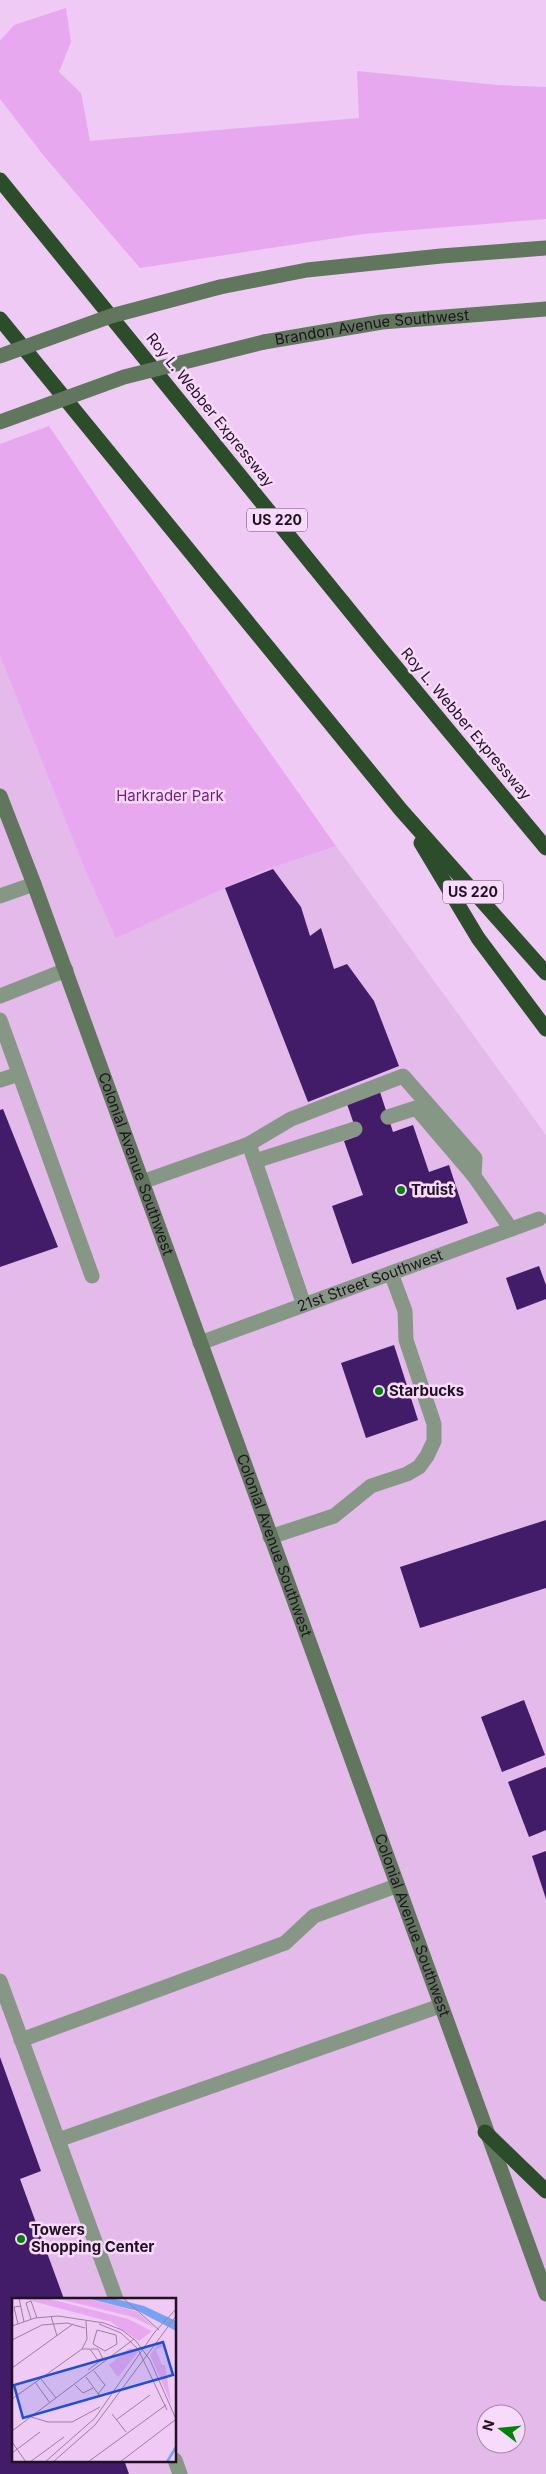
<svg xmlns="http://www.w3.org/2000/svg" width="546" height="2474" font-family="Inter,sans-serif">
  <rect width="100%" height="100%" fill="#efcaf4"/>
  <!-- built -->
  <path fill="#e3bae9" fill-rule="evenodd" d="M0,656L84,867L259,872L336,846L546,1135V2474H0ZM14,2299H175V2460H14ZM486,2414H516V2444H486Z"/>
  <!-- green -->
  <g fill="#e7a8ef">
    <path d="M66,8L71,42L59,72L81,93L90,141L359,118L357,71L497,85L546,87V219L363,234L140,268L44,156L0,99V41L14,25Z"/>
    <path d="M49,426L235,703L336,846L259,872L116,938L84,867L0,656V444Z"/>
  </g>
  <!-- building -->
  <g fill="#421b69">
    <path d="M273,869L301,907L310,936L321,928L334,969L347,964L374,1001L399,1066L308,1102L225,888Z"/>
    <path d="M380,1092L393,1132L413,1125L429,1172L449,1165L468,1223L352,1264L332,1206L363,1195L344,1141L358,1136L347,1104Z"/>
    <path d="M3,1109L58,1247L0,1267V1110Z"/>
    <path d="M539,1266L546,1285V1299L517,1310L506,1278Z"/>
    <path d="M394,1345L418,1420L366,1438L341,1363Z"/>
    <path d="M546,1520V1588L420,1628L400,1567Z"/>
    <path d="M524,1700L545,1755L502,1772L481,1717Z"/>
    <path d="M546,1767V1830L529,1837L508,1782Z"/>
    <path d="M546,1851V1899L532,1856Z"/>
    <path d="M0,2057L41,2171L20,2179L64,2299H14V2460H124L129,2474H0Z"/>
  </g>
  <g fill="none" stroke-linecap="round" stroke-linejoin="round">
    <!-- lane -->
    <g stroke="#879785" stroke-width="15">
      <path d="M0,896L34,884"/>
      <path d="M0,996L66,970"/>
      <path d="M0,1020L92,1276"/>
      <path d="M0,1080L19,1074"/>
      <path d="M388,1117L416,1108L474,1176L511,1229"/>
      <path d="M249,1144L304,1305"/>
      <path d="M255,1161L355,1129"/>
      <path d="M142,1182L249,1144L291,1119L403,1076L475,1158L474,1176"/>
      <path d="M270,1537L334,1516L371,1486L407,1474L419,1467L427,1456L434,1441V1424L406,1340L405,1311L391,1273"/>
      <path d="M0,1981L116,2299"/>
      <path d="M21,2040L285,1943L314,1916L396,1886"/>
      <path d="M58,2140L440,2006"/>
      <path d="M175,2460L180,2474"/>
    </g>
    <!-- street -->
    <path stroke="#879785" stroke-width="15" id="s1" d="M200,1343L539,1219"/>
    <!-- secondary -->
    <g stroke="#60775d" stroke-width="15">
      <path d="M220,287L307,270L441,256L546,248"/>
      <path id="s2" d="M264,342L382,322L546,309"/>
      <path id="s3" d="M0,796L34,884L546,2294"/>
    </g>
    <!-- highway -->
    <g stroke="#2c4d29" stroke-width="15">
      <path d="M0,180L380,648L546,848"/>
      <path d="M0,319L401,810L546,973"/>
      <path d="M421,843L478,938L546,1029"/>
      <path d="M485,2132L546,2191"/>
    </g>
    <!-- secondary-bridge -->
    <g stroke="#60775d" stroke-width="15">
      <path d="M0,356L111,316L220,287"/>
      <path d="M0,422L124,377L264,342"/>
    </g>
  </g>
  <!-- markers -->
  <g fill="#008300" stroke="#f8dafc" stroke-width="2">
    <circle cx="401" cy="1190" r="5"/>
    <circle cx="379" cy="1391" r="5"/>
    <circle cx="21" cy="2239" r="5"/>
  </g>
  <g text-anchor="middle" stroke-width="5" stroke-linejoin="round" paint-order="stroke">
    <!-- shield labels -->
    <g fill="#f8dafc" stroke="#614e63" stroke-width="1">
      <rect x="247" y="508.5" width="60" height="23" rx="4"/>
      <rect x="443" y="880.5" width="60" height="23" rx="4"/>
    </g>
    <g font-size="14" font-weight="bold" fill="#201222">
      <text x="277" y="525">US 220</text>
      <text x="473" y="897">US 220</text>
    </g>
    <!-- street labels -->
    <g font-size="15" fill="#201222" stroke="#f8dafc">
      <text dy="5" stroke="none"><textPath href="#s2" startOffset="109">Brandon Avenue Southwest</textPath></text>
      <text transform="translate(210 410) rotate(51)" y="5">Roy L. Webber Expressway</text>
      <text transform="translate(466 724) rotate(50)" y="5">Roy L. Webber Expressway</text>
      <text dy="5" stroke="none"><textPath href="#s3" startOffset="392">Colonial Avenue Southwest</textPath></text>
      <text dy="5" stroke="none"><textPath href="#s1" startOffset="181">21st Street Southwest</textPath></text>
      <text dy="5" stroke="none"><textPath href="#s3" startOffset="798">Colonial Avenue Southwest</textPath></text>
      <text dy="5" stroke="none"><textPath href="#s3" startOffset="1202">Colonial Avenue Southwest</textPath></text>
    </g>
    <!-- park labels -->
    <g font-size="15" fill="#6f1f7a" stroke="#f8dafc">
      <text x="170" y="801">Harkrader Park</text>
    </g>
    <!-- poi labels -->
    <g font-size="15" font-weight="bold" fill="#201222" stroke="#f8dafc" text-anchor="start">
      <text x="411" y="1195">Truist</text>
      <text x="389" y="1396">Starbucks</text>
      <text x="31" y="2235">Towers<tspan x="31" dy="17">Shopping Center</tspan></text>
    </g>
  </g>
  <!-- overview -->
  <g transform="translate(12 2298)">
    <rect width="164" height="164" fill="#efcaf4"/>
    <path d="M9,0H34L116,21L140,33L127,43L99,24ZM43,0H71L105,8L125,14L143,30L121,19ZM147,44L152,48L144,52L150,67H153L159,105L138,57ZM118,50L126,54L106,79L97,67Z" fill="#e7a8ef"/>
    <path d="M74,0H100L132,8L164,23V33L126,13Z" fill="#77a1f3"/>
    <path fill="none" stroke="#77a1f3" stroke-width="2.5" d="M155,164L164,149"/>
    <path fill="none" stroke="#9c80a0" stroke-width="1" d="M7,0L12,24M111,0L147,32M39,18L45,38M19,21L14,5L19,3L25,20M6,26L2,9L9,8M87,26L109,35L126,51L155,112M0,28L23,20L46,18L92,25L110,32L124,43L138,62L164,121M85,32L104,37L105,46L93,53L81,46ZM0,42L30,27L55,25L73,30M70,51H78L87,64M79,51H86L91,61M0,70L61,26M76,72L88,63M82,73L93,87L86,96M74,79L87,97M29,81L44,100M23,84L38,105M63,87L71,95L81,90M0,101L70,51L75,41L74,23M100,116L114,134M19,119L36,124H60L88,109M104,122L138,97M0,133L122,41M0,144L14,164M0,155L28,134M18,164L52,139M33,164L83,120L142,35L164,11M41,164L83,127L164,18M76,164L154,107M108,164L163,122"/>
    <path fill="#1d4ed8" fill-opacity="0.15" stroke="#1d4ed8" stroke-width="2.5" d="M151,44L161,77L11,120L2,87Z"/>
    <rect width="164" height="164" fill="none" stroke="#201222" stroke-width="2.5"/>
  </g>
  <!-- north arrow -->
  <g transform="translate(501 2429) rotate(286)"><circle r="24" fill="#f8dafc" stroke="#a28aa5"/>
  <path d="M0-4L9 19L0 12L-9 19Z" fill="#008300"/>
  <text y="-8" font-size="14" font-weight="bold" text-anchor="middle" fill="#201222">N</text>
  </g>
</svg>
